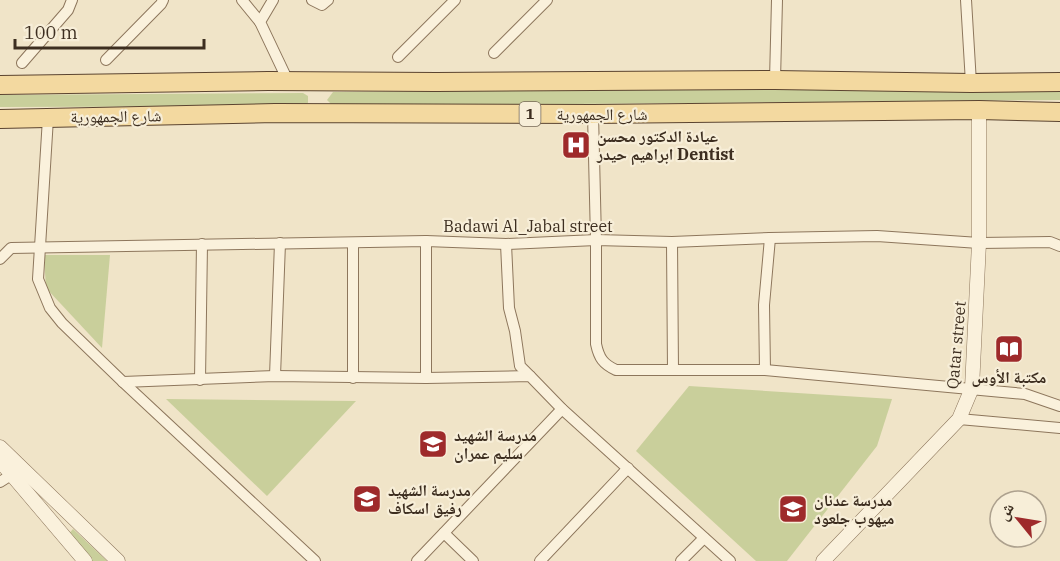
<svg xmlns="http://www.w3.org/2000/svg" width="1060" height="561" font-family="'IBM Plex Serif','Noto Naskh Arabic',serif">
  <rect width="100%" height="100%" fill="#f0e4c8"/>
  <!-- green -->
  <g fill="#c9cf9b">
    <path d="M1060,86V100L333,106L327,100L333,92Z"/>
    <path d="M303,93L308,96V103L303,106L0,107V95Z"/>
    <path d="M44,255H110L102,348L46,288Z"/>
    <path d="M689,386L892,399L877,446L787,561H756L636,451Z"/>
    <path d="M166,399L356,401L267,496Z"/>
    <path d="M73,529L107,561H91L67,536Z"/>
  </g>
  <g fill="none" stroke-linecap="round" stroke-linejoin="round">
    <!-- minor casing -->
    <g stroke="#8d765c" stroke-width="12">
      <g id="minor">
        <path d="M242,0L260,22"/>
        <path d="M273,0L260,22L288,81"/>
        <path d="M312,0L322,5L328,0"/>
        <path d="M966,0L971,83"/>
        <path d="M494,53L547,0"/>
        <path d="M398,57L455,0"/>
        <path d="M106,60L161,4L163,0"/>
        <path d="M22,63L68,10L72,0"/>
        <path d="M775,80L777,0"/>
        <path d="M593,114L596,240V344C599,358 603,364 616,370H765L1025,394L1060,406"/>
        <path d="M48,118L38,279L50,308L62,323L123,382L315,561"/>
        <path d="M426,241V378"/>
        <path d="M672,242L673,370"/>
        <path d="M353,243V378"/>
        <path d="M506,244L509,308L515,331L520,366L530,376"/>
        <path d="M0,259L11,248L426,241L506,244L596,240L672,242L770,238L877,236L979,243L1050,242L1060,246"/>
        <path d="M765,370L764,305L770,238"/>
        <path d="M275,376L280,243"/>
        <path d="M200,380L202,244"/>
        <path d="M123,382L275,376L426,378L530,376L562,409L730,561"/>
        <path d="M959,419L1060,428"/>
        <path d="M0,482L11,475"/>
        <path d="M444,533L473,561"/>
        <path d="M417,561L562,409"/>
        <path d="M540,561L628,468"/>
        <path d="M681,561L704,538"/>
      </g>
    </g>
    <!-- tertiary casing -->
    <g stroke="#8d765c" stroke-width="15">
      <g id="tertiary">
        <path d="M0,447L118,561"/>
        <path d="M0,461L85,561"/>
        <path d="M823,561L959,419L972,388L979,243V110"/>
      </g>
    </g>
    <!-- primary casing -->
    <g stroke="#5b4430" stroke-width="20">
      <g id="primary">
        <path d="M0,85L268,81L436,82L775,80L971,83L1060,82"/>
        <path d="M0,119L275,113L593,114L979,110L1060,112"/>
      </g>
    </g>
    <!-- minor -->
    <use href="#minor" stroke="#faf1dc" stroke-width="10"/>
    <!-- tertiary -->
    <use href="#tertiary" stroke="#faf1dc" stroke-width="14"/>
    <!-- primary -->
    <use href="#primary" stroke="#f3d9a0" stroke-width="18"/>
  </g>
  <!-- icons -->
  <defs>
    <g id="hospital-square" transform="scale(1.5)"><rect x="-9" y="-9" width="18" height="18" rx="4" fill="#9e2a2b" stroke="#f7eed8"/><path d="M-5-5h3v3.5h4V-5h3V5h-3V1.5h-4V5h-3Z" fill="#fff"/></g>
    <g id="library-square" transform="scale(1.5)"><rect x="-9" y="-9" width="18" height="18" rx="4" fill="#9e2a2b" stroke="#f7eed8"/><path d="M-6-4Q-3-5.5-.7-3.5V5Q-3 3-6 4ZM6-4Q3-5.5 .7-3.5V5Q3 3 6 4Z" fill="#fff"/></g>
    <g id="school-square" transform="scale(1.5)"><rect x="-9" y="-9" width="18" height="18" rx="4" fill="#9e2a2b" stroke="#f7eed8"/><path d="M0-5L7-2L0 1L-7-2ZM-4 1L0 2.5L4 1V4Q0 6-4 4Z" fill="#fff"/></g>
  </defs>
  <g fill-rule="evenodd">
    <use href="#hospital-square" x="576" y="145"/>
    <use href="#library-square" x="1009" y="349"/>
    <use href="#school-square" x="433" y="444"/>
    <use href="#school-square" x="367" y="499"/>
    <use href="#school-square" x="793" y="509"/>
  </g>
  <g text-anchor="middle" stroke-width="4.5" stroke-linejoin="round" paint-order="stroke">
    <!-- shield labels -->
    <rect fill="#f7eed8" stroke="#756857" stroke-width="1.5" x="519.5" y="102" width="21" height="24" rx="4.5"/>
    <g font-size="15" font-weight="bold" fill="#3d2e20">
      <text x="530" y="119">1</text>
    </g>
    <!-- street labels -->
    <g font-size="16" fill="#3d2e20" stroke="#f7eed8">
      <text x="602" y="120">شارع الجمهورية</text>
      <text transform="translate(116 116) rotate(-1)" y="6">شارع الجمهورية</text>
      <text x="528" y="232">Badawi Al_Jabal street</text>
      <text transform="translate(956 345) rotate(-85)" y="6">Qatar street</text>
    </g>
    <!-- poi labels -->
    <g font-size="16" font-weight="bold" fill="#3d2e20" stroke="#f7eed8" text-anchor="start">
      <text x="597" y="142">عيادة الدكتور محسن<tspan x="597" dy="18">ابراهيم حيدر Dentist</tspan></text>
      <text x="1009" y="383" text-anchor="middle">مكتبة الأوس</text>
      <text x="454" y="441">مدرسة الشهيد<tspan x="454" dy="18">سليم عمران</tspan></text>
      <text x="388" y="496">مدرسة الشهيد<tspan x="388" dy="18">رفيق اسكاف</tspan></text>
      <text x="814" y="506">مدرسة عدنان<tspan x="814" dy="18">ميهوب جلعود</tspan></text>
    </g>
  </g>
  <!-- north arrow -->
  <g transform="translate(1018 519) rotate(300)"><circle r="28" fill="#f7eed8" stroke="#ada18e" stroke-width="1.5"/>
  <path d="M0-4.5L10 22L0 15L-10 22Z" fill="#9e2a2b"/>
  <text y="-9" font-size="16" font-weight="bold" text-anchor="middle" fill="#3d2e20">ش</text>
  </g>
  <!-- scale -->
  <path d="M15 39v9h189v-9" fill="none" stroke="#3d2e20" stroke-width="3"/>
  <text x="24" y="39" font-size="18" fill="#3d2e20" stroke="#f7eed8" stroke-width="4.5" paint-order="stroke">100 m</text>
</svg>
